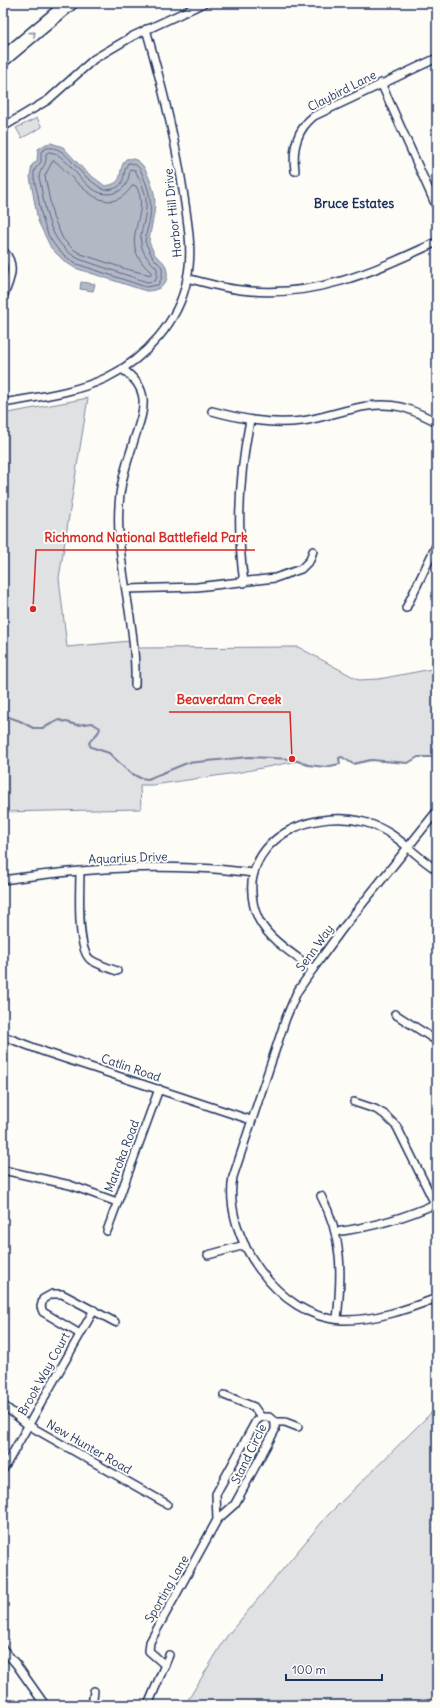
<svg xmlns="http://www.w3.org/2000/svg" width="440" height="1708" font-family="Delius,sans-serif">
  <rect width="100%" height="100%" fill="#fdfcf7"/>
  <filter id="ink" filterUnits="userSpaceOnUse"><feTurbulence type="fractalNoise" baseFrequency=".025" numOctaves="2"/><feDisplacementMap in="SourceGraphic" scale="8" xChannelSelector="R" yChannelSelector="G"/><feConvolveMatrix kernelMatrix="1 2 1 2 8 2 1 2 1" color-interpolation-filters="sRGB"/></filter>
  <g filter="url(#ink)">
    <!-- green -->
    <g fill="#e0e1e3" stroke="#7e88a0">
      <path d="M37,118L42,127L22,138L16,128Z"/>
      <path d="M88,398L59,578L67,647L130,641L137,648L298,647L359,680L379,679L437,668V755L430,757H418L408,763L371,760L353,764L342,757L339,758L340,764L325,767L308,765L298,761L236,773L153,785H140L141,809L3,812V414Z"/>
      <path d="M437,1407V1705H185L227,1636L328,1515Z"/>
    </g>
    <!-- water -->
    <g fill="#b3b8c5" stroke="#76819c">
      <path d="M51,143L63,147L85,171L105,186C127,183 116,171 126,159C136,157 142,163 146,171C148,176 151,181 152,186C159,205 151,223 149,242C151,246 153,252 156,256C159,259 163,260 165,265C172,281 162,291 146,291L75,268L64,261L51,248L38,221L30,177L32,165L37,161L38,149L46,144Z"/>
      <path d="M81,282L95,284L93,291L80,289Z"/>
    </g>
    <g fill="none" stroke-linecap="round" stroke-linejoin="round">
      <!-- shore -->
      <g stroke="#586687" stroke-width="1">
        <path d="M47,148C62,145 72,163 81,172C88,179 96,185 104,190C129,189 120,177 128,163C137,163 140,168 143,176C149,190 152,202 150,218C149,226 145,234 145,242L153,258L162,267V277L158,285L146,287L77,264C48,248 43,226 38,196C37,189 33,180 34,172C35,167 39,165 41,162V152Z"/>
        <path d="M49,152C71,152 86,205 117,192C127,188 129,178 130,169L135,170C139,179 145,189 146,199C148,231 127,241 157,268V276L155,281L147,282L79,259C47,242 46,209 39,177C40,167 47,168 46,154Z"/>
        <path d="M53,161H55C76,179 106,225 133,185L136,186C153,217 114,240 151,272V275L126,269L81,254L73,249L63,239L53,217L45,176Z"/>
      </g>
      <!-- stream -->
      <path stroke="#76819c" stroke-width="2" d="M3,715L20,721L33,728H43L59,720L77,725L92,723L100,728C99,735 92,737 89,743L91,747L109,753L129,772L140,778L148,779L187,763L249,757L292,759L308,765L325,767L340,764L339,758L342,757L353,764L371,760L408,763L418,757H430L437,755"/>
      <!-- minor casing -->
      <g stroke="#1b2f5e" stroke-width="10">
        <g id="minor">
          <path d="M381,83L437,208"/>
          <path d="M3,127L48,100L94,59L133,36L204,3"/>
          <path d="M295,171C292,149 296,130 314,116L437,58"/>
          <path d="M3,251C18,264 9,283 3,297"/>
          <path d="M187,278C205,283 223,288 241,290C315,299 372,272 437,242"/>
          <path d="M122,369C156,392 141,415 132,447C127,462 122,478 120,494C116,529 121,557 126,591C131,622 136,653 135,685"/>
          <path d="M3,403C37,397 74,393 106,378C145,359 179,322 187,279C193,252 188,224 184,197C176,140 162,85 146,29"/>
          <path d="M212,411C242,419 270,425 302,421C335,416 368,399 401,407C413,410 425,416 437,422"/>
          <path d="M244,583C236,527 239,475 250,420"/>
          <path d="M126,589L197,587L275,578L301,569L310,560L313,551"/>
          <path d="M406,608L437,544"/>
          <path d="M437,811L343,928L313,969L297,992L286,1018L233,1177C222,1236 279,1318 342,1320C374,1321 408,1309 437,1298"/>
          <path d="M80,871C80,890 76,950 91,960C99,965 109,968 117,971"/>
          <path d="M3,880C65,871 129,865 192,868C213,868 233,871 254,873"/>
          <path d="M313,969C295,955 270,941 259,920C253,908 251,895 252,882C258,831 319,810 364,822C397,831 410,853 437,870"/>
          <path d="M395,1014L437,1041"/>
          <path d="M3,1036L45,1052L251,1120"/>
          <path d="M354,1102L375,1109L384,1114L397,1127L435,1204"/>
          <path d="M3,1170L70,1185L117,1202"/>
          <path d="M321,1196C343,1237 342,1274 337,1319"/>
          <path d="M107,1231L159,1089"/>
          <path d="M336,1232C372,1227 405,1218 437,1203"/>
          <path d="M208,1255L245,1245"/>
          <path d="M80,1334L43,1312L41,1307L43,1299L52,1294H62L115,1322"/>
          <path d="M224,1395L254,1407L261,1417"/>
          <path d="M3,1405L28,1425L167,1504"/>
          <path d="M275,1422H285L298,1427"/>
          <path d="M3,1470L94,1310"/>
          <path d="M3,1649L16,1664L45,1705"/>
          <path d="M165,1665L149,1651L150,1642L217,1520L235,1504L275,1430V1422L269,1417H261L256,1421L216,1494L217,1520"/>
          <path d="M92,1705L94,1691"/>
          <path d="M148,1705L169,1655"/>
        </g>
      </g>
      <!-- motorway casing -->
      <g stroke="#1b2f5e" stroke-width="17">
        <path id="motorway" d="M3,59L70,3"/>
      </g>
      <!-- minor -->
      <use href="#minor" stroke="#fdfcf7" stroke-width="7"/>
      <!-- motorway -->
      <use href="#motorway" stroke="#fdfcf7" stroke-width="14"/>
    </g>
    <!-- one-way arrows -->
    <defs><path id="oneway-chevron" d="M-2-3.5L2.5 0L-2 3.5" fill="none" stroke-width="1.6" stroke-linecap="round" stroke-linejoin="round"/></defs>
    <use stroke="#8c96aa" href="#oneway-chevron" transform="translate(33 34) rotate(-40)"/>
  </g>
  <g text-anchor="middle" stroke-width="4" stroke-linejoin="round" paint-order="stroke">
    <!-- street labels -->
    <g font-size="12" fill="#1b2f5e" stroke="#fdfcf7">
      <text transform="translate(342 91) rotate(-27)" y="4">Claybird Lane</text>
      <text transform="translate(173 213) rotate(-96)" y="4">Harbor Hill Drive</text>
      <text transform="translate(128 858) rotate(-2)" y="4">Aquarius Drive</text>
      <text transform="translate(315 948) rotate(-54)" y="4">Senn Way</text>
      <text transform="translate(131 1068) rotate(19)" y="4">Catlin Road</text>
      <text transform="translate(122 1156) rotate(-69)" y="4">Matroka Road</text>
      <text transform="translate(44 1374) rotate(-61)" y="4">Brook Way Court</text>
      <text transform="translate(89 1447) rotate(30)" y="4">New Hunter Road</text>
      <text transform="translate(249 1454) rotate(-64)" y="4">Stand Circle</text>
      <text transform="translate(167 1589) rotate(-60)" y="4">Sporting Lane</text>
    </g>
    <!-- neighbourhood labels -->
    <g font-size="13" font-weight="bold" fill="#1b2f5e" stroke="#fdfcf7">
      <text x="354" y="208">Bruce Estates</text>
    </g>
  </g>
  <!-- callouts -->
  <path fill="none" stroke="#d62828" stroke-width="1.5" d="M33 609L36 550H255M292 759L290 712H169"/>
  <g fill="#d62828" stroke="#fdfcf7" stroke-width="1.5">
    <circle cx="33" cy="609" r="4"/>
    <circle cx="292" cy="759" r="4"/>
  </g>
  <g font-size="13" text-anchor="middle" font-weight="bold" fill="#d62828" stroke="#fdfcf7" stroke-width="4" stroke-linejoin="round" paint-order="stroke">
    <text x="146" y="542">Richmond National Battlefield Park</text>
    <text x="229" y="704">Beaverdam Creek</text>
  </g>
  <!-- margin -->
  <rect width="440" height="1708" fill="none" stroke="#fdfcf7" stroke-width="16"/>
  <rect x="8" y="8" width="424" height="1692" fill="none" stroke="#1b2f5e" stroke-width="1.5" filter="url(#ink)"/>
  <!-- scale -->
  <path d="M286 1674v6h96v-6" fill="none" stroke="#1b2f5e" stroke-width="2"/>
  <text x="292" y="1674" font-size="12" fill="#1b2f5e" stroke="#fdfcf7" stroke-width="3" paint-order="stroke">100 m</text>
</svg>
